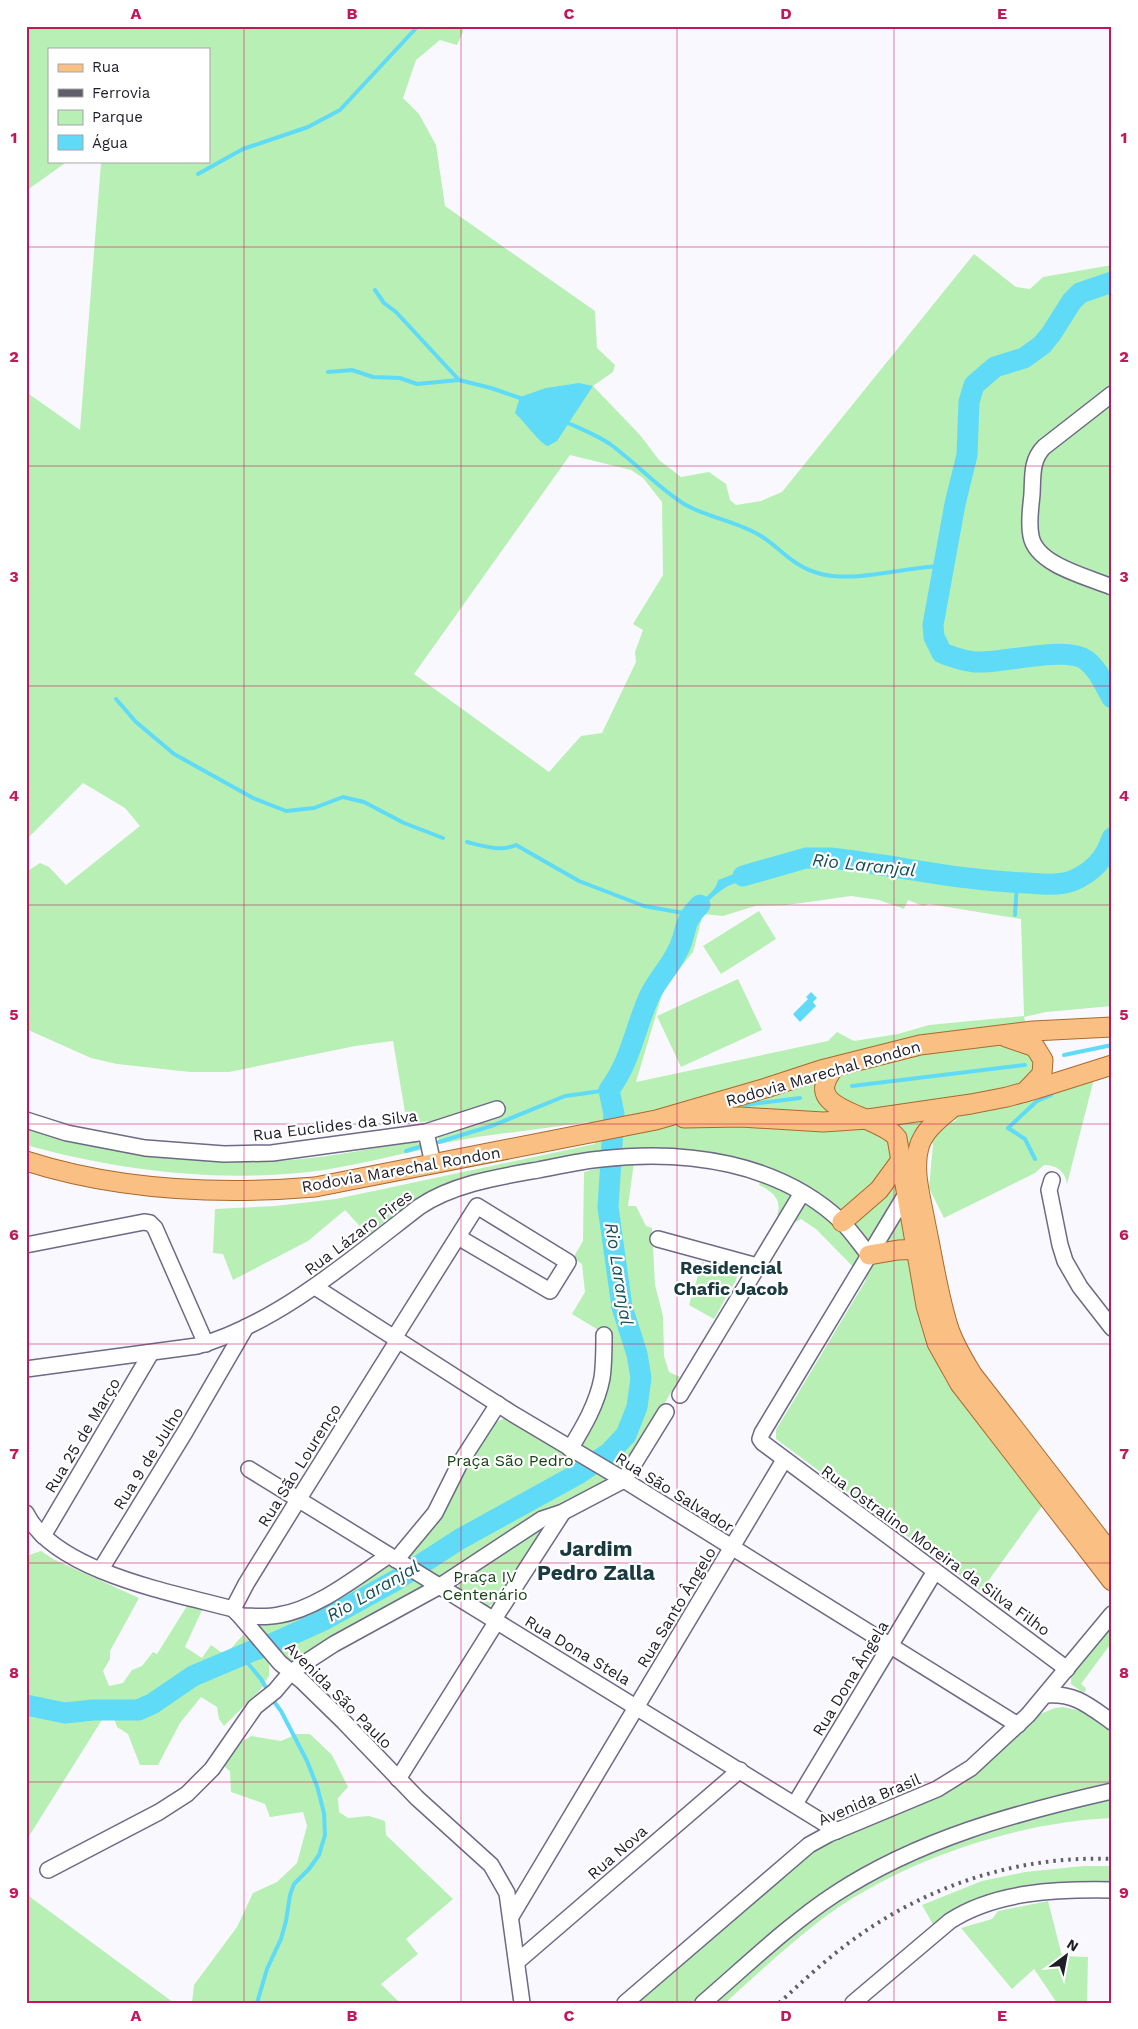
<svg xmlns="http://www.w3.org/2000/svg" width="1138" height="2029" font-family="'Work Sans',sans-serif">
  <rect width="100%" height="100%" fill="#f9f8ff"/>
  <!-- green -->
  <g fill="#b8efb4" fill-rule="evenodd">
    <path d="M26,26H463V32L457,45L440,40L416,60L403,98L419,114L436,145L445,206L595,311L597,348L615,365L613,372L593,386L640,435L659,460L681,477L709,472L726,484L730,500L736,505L761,501L782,492L974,254L1016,287L1030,289L1043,277L1112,265V1006L1046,1012L1024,1017L1044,1095L1094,1079L1067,1184C1065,1171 1057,1165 1044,1165L1035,1173L944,1218L929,1188L933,1144L928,1141L944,1126L957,1120L939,1113L886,1120L921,1314L918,1315L932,1353L946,1381L1042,1506L981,1591L776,1439V1430L866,1280L816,1229L801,1219L796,1222L777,1215C783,1199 771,1191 759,1185L764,1169L634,1162L628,1206H636L646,1226L652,1228L655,1285L663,1316L664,1356L669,1372L680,1377L626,1469L442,1576H434L424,1587L294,1663L269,1661V1676L261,1689L224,1726L219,1719L217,1707L201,1697L180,1723L158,1765H140L128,1734L117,1727L110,1707L26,1841V1556L41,1551L53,1559L139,1598L110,1651V1659L103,1671L109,1686L123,1683L132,1670L142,1666L153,1652L157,1654L187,1606L202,1610L185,1647L202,1658L211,1645L225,1655L243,1635L254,1645L263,1638L256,1626L257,1624L381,1564L407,1558L494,1423L505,1418L583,1447L582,1441L610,1337L572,1314L585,1292L582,1264L573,1258L583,1241L584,1172L601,1167L598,1153L425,1198L369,1236L345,1210L308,1241L233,1280L223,1254L213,1253L215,1209L275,1206L336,1199L595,1144L590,1122L477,1137L439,1144L438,1137L443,1133L439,1120L407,1124L393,1041L355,1046L229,1072H190L117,1064L91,1058L26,1029V872L40,863L49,867L66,885L140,826L125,808L83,783L26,840V392L80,430L101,163L104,161H209V49H49V161H68L26,191ZM570,455L631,470L643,478L662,502L663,575L633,624L643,630L635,652L636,662L602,733L581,736L549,772L414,674ZM851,896L879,900L904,909L908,900L923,906L929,904L1021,919L1024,1016L929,1025L898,1034L854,1041L837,1032L828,1041L636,1082L664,988L693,952L703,914L723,916L755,906L787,905Z"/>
    <path d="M759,911L776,939L721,974L703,946Z"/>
    <path d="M738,979L762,1030L681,1067L657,1016Z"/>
    <path d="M940,1115L911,1164L902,1130L895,1124Z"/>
    <path d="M26,1128C109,1155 203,1167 290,1160C332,1157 374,1148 415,1141L420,1144L421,1150C387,1157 352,1166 317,1171C220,1183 119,1171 26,1145Z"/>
    <path d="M702,1262L732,1271L737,1276L736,1280L714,1319L689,1305Z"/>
    <path d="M545,1525L546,1527L493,1604L488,1606L484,1605L460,1590L458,1586L460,1582Z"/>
    <path d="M1112,1625V1642L1081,1684L1086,1688L1085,1692H1082L1071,1684V1676Z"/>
    <path d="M1063,1707L1081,1711L1112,1733V1818C1016,1822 899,1861 822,1919C788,1945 757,1974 725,2003H633L820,1845L939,1795L1040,1714L1055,1708Z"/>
    <path d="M297,1734H310L332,1755L348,1787L338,1798L339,1812L348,1818L369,1816L385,1821L386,1835L453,1899L406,1939L418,1954L381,1984L400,2003H192L194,1985L237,1927L253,1893L277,1882L297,1863L307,1826L303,1812L270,1817L265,1804L231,1792L230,1771L221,1764L235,1746L251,1736L281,1741Z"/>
    <path d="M1084,1866H1112V1884H1077L934,1926L922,1905L982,1881L1025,1872Z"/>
    <path d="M26,1894L174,2003H26Z"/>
    <path d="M1048,1901L1062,1956L1088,1957L1087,2003H1057L1034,1969L1012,1989L961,1928L992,1919L998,1911Z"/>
  </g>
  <!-- water -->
  <g fill="#5fdbf7">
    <path d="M579,383L593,386L557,441L548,446C540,444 524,421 515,413L520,397L546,388Z"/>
    <path d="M771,867C761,879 742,879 728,886C711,896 697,912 685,928L684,918C692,904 715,896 718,880L742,871Z"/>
    <path d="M659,968L673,971L654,997L632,1047L636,1025Z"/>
    <path d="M811,992L817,998L813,1002L816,1006L800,1022L793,1014L808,999L806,997Z"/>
    <path d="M26,1700L67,1709L63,1718L34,1715L26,1711Z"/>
  </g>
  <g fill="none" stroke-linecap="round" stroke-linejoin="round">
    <!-- stream -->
    <g stroke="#5fdbf7" stroke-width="4">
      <path d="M198,174L243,149L308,127L340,110L418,26"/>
      <path d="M375,290L384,303L396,312L459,380L491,388L523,399"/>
      <path d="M328,372L352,370L373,377L400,378L417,384L459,380"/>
      <path d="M566,422C581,429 597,435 610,444C636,463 657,487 684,504C708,518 737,521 761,536C783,550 793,567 821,574C857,583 907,566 945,566"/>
      <path d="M116,699L136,722L174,754L253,798L286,811L314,808L343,797L364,802L404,823L443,838"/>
      <path d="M467,842C483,846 501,852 516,845L579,881L644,906L689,914"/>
      <path d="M1015,915L1017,883"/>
      <path d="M1064,1055L1112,1045"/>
      <path d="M852,1086L1025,1065"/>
      <path d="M744,1105L800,1098"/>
      <path d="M439,1142L494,1125L565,1096L609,1090"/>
      <path d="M406,1151L419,1147"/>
      <path d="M1035,1159L1025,1139L1008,1128L1037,1101L1051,1095"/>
      <path d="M241,1655L261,1679L269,1693"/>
      <path d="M257,2003L267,1969L281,1939L286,1921L290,1895L294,1884L309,1869L319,1855L325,1835L324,1813L317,1786L307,1761L281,1711L272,1699"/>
    </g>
    <!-- river -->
    <g stroke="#5fdbf7" stroke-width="21">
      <path d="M1112,282L1080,293L1072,301L1051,334L1042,345L1024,358L995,367L974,385L969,402L967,455L955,504L933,625L934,637L942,653C953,657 963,661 975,662C1002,664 1066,645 1086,660C1098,669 1104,684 1112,698"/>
      <path d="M743,876L806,858H830C896,865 961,881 1027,883C1041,884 1058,886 1072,881C1093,872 1105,859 1112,838"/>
      <path d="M26,1705L65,1713L93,1710H138L152,1704L193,1676L252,1651L269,1645L322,1621L398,1579L460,1539L578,1474L609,1453L626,1435L637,1407L641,1378L637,1354L622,1307L608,1207L614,1114L609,1090C631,1061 635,1027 650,995C657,980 670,967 677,952C688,933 681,923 700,905"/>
    </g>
    <!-- minor casing -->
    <g stroke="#6e6986" stroke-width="18">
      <g id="minor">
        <path d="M1112,394L1044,447C1031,460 1033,476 1032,494C1031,507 1028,522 1031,536C1036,565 1088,577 1112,587"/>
        <path d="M26,1120L67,1133L145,1148L224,1154L272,1153L426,1132L497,1109"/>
        <path d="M426,1132L433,1164"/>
        <path d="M1052,1180L1049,1190L1060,1245L1065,1261L1080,1287L1112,1328"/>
        <path d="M906,1194L762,1433L760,1439L763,1443L1067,1669"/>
        <path d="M658,1239L757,1266"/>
        <path d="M26,1245L144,1222L150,1223L155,1228L206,1344"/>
        <path d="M315,1287L513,1414L624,1480L1018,1725"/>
        <path d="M394,1338L477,1206L568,1262L550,1291L458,1237"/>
        <path d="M26,1369L197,1346C277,1324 354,1257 419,1207C453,1184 498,1177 538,1170C559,1166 580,1161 601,1159C685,1149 779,1162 842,1222C852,1232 860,1244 869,1255"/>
        <path d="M680,1395L802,1193"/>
        <path d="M570,1449C584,1426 597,1404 602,1378C604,1364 604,1349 604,1335"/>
        <path d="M249,1469L837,1831"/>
        <path d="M26,1513C55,1572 174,1593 233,1609L240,1616L280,1663L302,1681L344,1722L417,1798L491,1865L507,1893L522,2003"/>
        <path d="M43,1536L151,1353"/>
        <path d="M396,1560L435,1513L460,1463L498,1404"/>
        <path d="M101,1569L185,1432L246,1327"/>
        <path d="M233,1609L246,1584L298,1500L398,1340"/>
        <path d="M240,1616C253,1616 266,1618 279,1615C317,1609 356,1577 388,1556"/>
        <path d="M494,1619L563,1512"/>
        <path d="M1046,1695C1076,1693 1089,1706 1112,1722"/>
        <path d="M398,1779L497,1621"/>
        <path d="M795,1804L935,1571"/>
        <path d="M48,1870L159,1812L187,1794L212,1769L255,1707L275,1691L291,1672L334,1644L440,1586L542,1519L563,1512L624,1480L666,1412"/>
        <path d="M512,1915L784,1460"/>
        <path d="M518,1961L740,1770"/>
        <path d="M625,2003L809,1845L829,1834L937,1789L971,1768L1028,1715L1112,1614"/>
        <path d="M703,2003C746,1966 788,1925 835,1894C919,1839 1015,1813 1112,1791"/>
        <path d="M853,2003L950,1921C996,1891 1058,1889 1112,1890"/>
      </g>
    </g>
    <!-- major casing -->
    <g stroke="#ab6a2d" stroke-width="21">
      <g id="major">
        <path d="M1006,1037L1035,1047L1043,1060L1042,1074L1025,1092"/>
        <path d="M834,1067C831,1073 826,1078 825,1085C819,1112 883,1118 897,1138L926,1306L937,1343L960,1384L1112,1581"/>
        <path d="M953,1107C941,1118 924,1129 919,1147C912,1171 922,1202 926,1226C933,1259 938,1294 948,1326C953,1343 963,1359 972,1374L1112,1555"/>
        <path d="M684,1118L741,1117L823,1122L868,1119L971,1104L1007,1097L1036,1089L1112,1065"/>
        <path d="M26,1161C120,1191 218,1195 315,1187L656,1120L766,1088L821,1070L920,1045L1033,1031L1112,1027"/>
        <path d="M842,1222L879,1190L901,1160"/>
        <path d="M869,1255L898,1250L927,1249"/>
      </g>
    </g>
    <!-- minor -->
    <use href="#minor" stroke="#fff" stroke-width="15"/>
    <!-- major -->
    <use href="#major" stroke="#fabf82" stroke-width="19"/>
    <!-- rail -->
    <path stroke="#605e68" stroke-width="4" stroke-dasharray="2.5 5" stroke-linecap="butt" d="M779,2003C800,1984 820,1965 842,1948C919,1888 1015,1855 1112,1859"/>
  </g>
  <!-- grid -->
  <path fill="none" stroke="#c2185b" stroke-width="1" stroke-opacity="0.55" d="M244,26V2003M461,26V2003M677,26V2003M894,26V2003M26,247H1112M26,466H1112M26,686H1112M26,905H1112M26,1124H1112M26,1344H1112M26,1563H1112M26,1782H1112"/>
  <g text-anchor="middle" stroke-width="4.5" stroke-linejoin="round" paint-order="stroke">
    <!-- street labels -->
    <g font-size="16" fill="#1f1d28" stroke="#fff">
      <text transform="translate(823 1073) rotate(-16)" y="6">Rodovia Marechal Rondon</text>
      <text transform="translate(335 1125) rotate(-7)" y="6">Rua Euclides da Silva</text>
      <text transform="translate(401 1169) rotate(-10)" y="6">Rodovia Marechal Rondon</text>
      <text transform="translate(358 1232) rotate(-37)" y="6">Rua Lázaro Pires</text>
      <text transform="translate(82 1435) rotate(-59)" y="6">Rua 25 de Março</text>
      <text transform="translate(148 1458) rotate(-58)" y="6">Rua 9 de Julho</text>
      <text transform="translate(299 1465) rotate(-58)" y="6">Rua São Lourenço</text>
      <text transform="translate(675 1492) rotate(32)" y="6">Rua São Salvador</text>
      <text transform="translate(936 1550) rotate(36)" y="6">Rua Ostralino Moreira da Silva Filho</text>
      <text transform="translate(676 1607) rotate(-59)" y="6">Rua Santo Ângelo</text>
      <text transform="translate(578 1650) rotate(31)" y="6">Rua Dona Stela</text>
      <text transform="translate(850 1678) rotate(-59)" y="6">Rua Dona Ângela</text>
      <text transform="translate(339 1695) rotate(45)" y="6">Avenida São Paulo</text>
      <text transform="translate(869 1799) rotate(-23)" y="6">Avenida Brasil</text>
      <text transform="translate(617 1852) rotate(-41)" y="6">Rua Nova</text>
    </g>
    <!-- park labels -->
    <g font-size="16" fill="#174316" stroke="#fff">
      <text x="510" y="1466">Praça São Pedro</text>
      <text x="485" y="1582">Praça IV<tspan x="485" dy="18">Centenário</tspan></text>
    </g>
    <!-- water labels -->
    <g font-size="18" font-style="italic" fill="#174d59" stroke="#fff">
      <text transform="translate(864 865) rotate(6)" y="6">Rio Laranjal</text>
      <text transform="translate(619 1274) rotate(81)" y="6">Rio Laranjal</text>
      <text transform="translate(373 1591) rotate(-30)" y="6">Rio Laranjal</text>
    </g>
    <!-- neighbourhood labels -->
    <g font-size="18" font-weight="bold" fill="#1a3a41" stroke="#fff">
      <text x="731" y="1274">Residencial<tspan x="731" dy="21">Chafic Jacob</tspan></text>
    </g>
    <!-- district labels -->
    <g font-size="21" font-weight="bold" fill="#1a3a41" stroke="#fff">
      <text x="596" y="1556">Jardim<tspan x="596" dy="24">Pedro Zalla</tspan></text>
    </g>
  </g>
  <!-- border -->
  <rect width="1138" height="2029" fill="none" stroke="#ffffff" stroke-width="55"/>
  <!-- legend -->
  <rect x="48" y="48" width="162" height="115" fill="#ffffff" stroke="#a5a5a9"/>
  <rect x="58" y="64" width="25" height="8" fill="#fabf82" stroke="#a5a5a9"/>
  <text x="92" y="72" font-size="15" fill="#1f1d28">Rua</text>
  <rect x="58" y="89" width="25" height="8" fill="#605e68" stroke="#a5a5a9"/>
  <text x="92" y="98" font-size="15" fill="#1f1d28">Ferrovia</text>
  <rect x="58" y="110" width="25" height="15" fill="#b8efb4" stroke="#a5a5a9"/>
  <text x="92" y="122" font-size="15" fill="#1f1d28">Parque</text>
  <rect x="58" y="135" width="25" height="15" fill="#5fdbf7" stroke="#a5a5a9"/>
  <text x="92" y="148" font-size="15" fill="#1f1d28">Água</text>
  <!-- north arrow -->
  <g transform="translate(1066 1956) rotate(32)" stroke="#ffffff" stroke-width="4" paint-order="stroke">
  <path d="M0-4L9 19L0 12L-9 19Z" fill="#1f1d28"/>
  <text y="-8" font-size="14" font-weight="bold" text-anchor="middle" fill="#1f1d28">N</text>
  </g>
  <rect x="28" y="28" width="1082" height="1974" fill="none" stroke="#c2185b" stroke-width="2"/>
  <g font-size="16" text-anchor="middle" font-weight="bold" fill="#c2185b">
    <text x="136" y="19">A</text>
    <text x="352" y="19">B</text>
    <text x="569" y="19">C</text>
    <text x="786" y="19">D</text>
    <text x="1002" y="19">E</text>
    <text x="14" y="143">1</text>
    <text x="1124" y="143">1</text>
    <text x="14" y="362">2</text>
    <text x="1124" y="362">2</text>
    <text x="14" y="582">3</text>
    <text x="1124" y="582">3</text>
    <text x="14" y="801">4</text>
    <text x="1124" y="801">4</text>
    <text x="14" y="1020">5</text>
    <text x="1124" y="1020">5</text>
    <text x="14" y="1240">6</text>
    <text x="1124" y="1240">6</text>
    <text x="14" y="1459">7</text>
    <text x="1124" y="1459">7</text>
    <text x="14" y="1678">8</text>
    <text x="1124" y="1678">8</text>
    <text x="14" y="1898">9</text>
    <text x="1124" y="1898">9</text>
    <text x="136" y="2021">A</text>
    <text x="352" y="2021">B</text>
    <text x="569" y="2021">C</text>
    <text x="786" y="2021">D</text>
    <text x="1002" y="2021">E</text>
  </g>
</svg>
